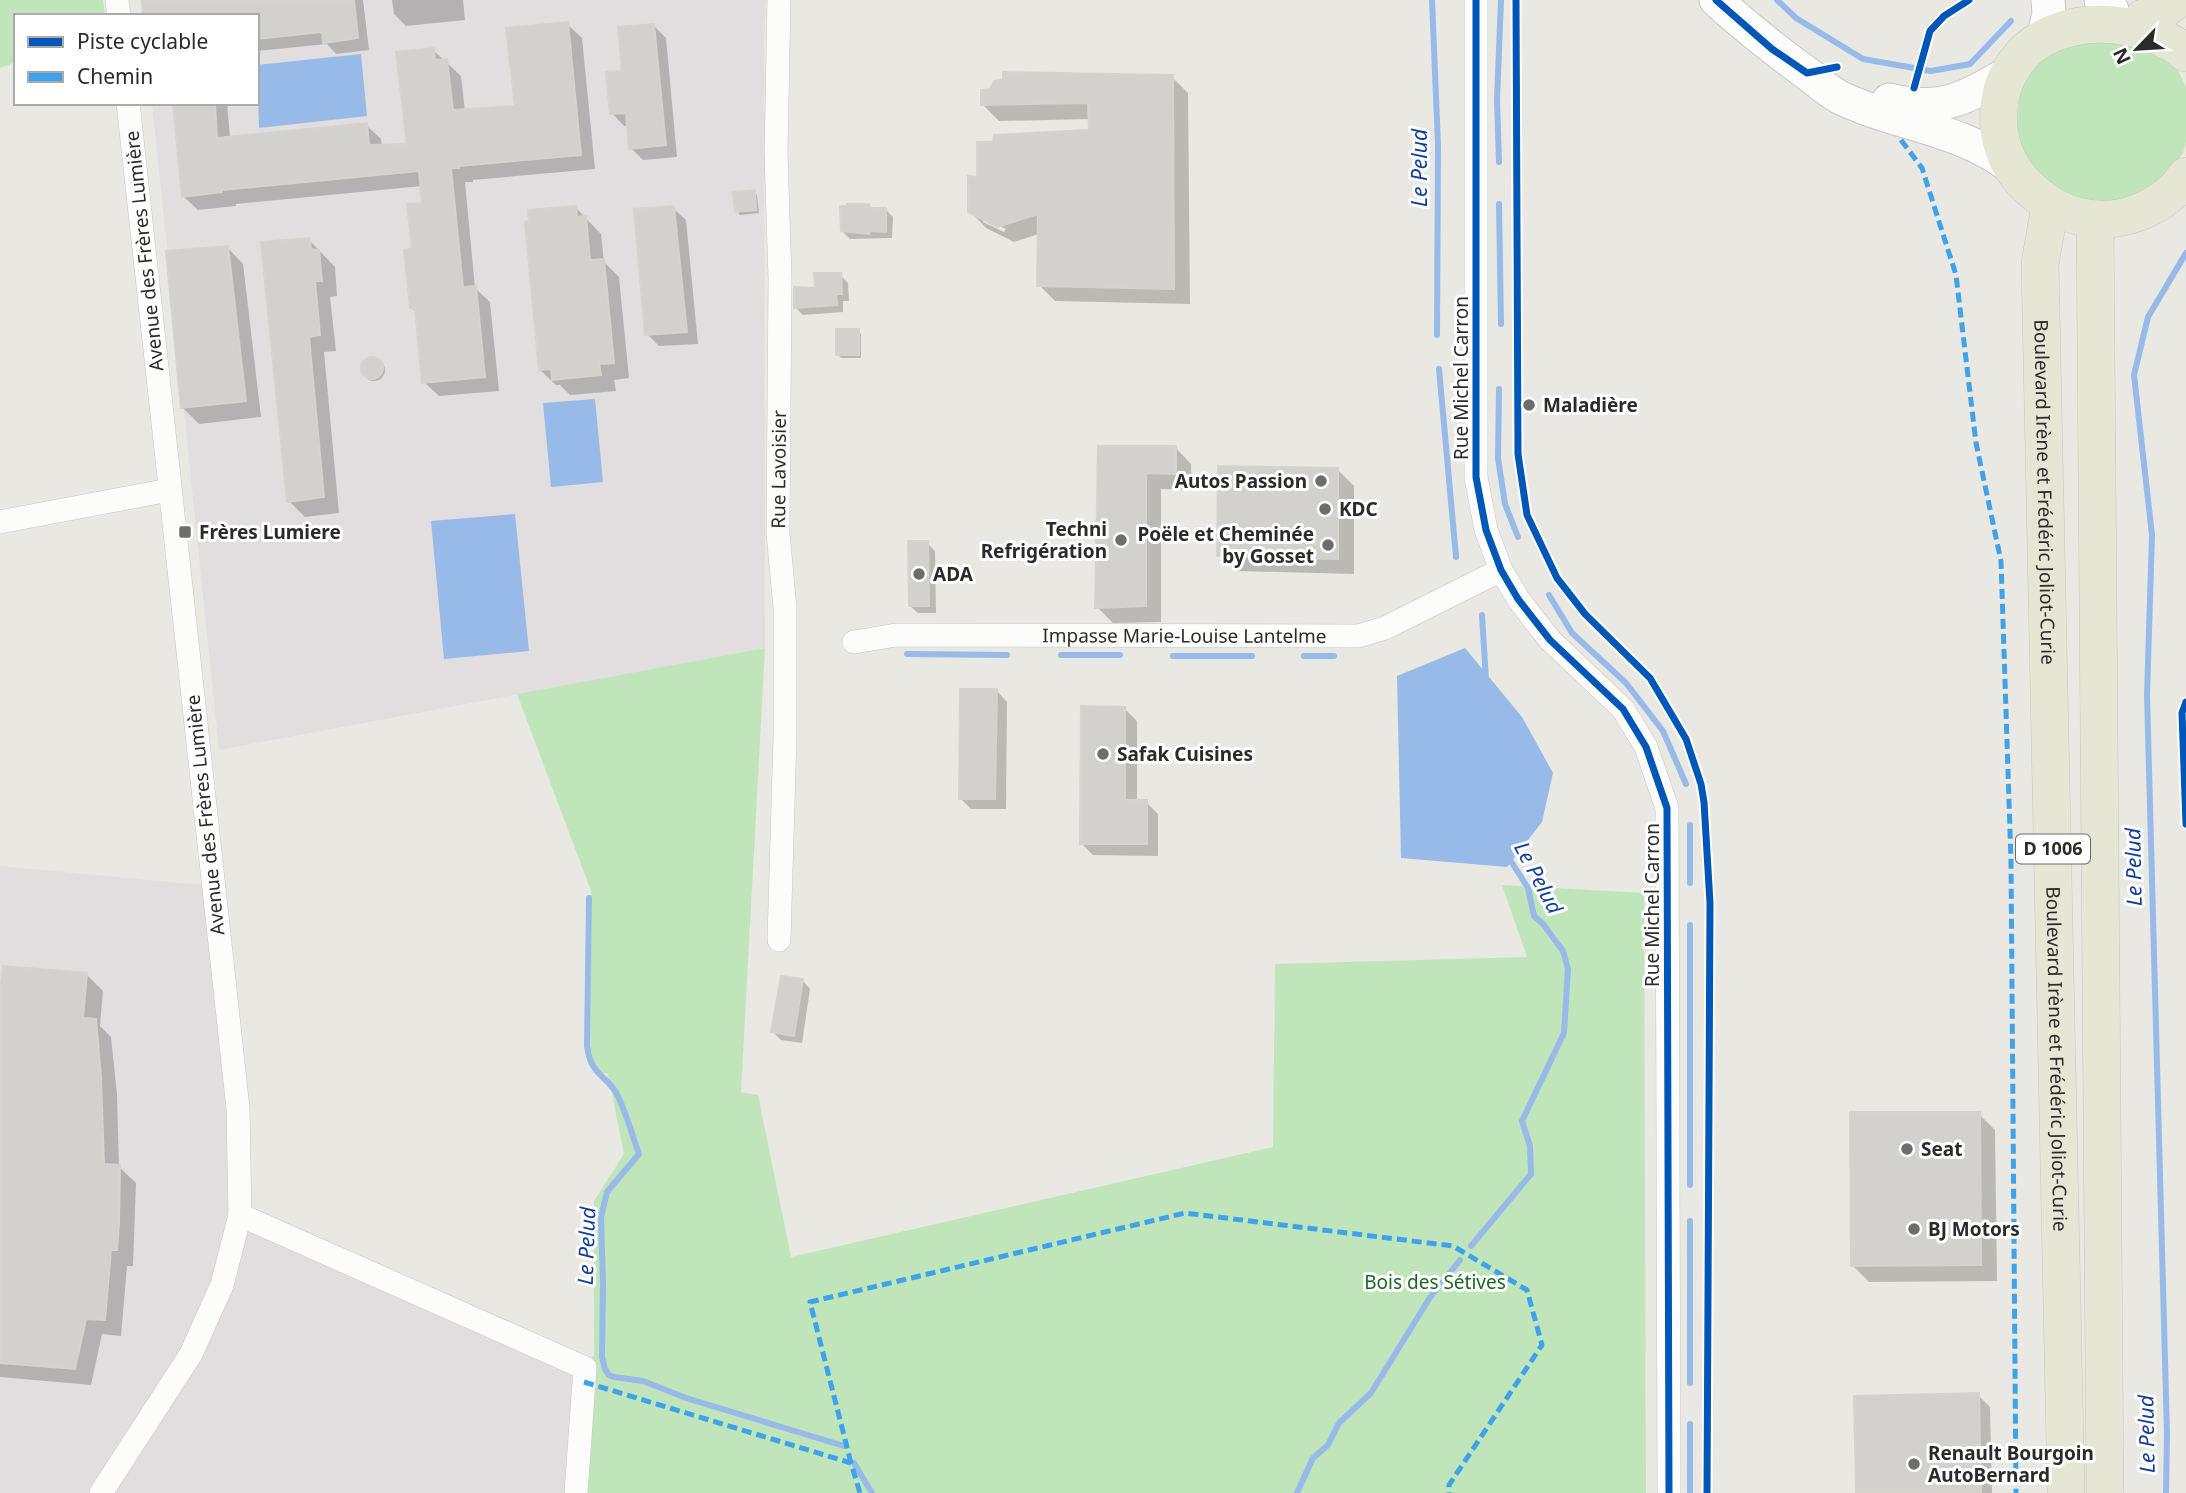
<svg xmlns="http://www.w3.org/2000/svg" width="2186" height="1493" font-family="'Noto Sans',sans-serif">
  <rect width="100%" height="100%" fill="#eae8e2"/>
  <!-- industrial -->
  <g fill="#e2dee0">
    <path d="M141,0H766L764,33L765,648L219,750L152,103H257V16H143Z"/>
    <path d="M0,866L213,886L240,1214L585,1368L576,1493H0Z"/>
  </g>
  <!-- green -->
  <g fill="#c0e5bb">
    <path d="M0,0H103L105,16H16V62L0,68Z"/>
    <path d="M2094,27L2175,64L2186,87V143L2183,153L2166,179L2141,197L2111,205L2080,203L2052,190L2030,168L2016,140L2021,79L2038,53Z"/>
    <path d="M765,648L741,1092L758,1095L791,1257L1273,1147L1275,964L1527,957L1502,885L1644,893L1646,1493H576L585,1368L594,1355V1201L624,1154L608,1074L599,1072L590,1059L591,891L517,694Z"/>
  </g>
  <!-- water -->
  <g fill="#97bae9">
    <path d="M361,54L367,116L259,128L257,65Z"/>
    <path d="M595,399L603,482L551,487L543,403Z"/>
    <path d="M515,514L529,651L444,659L431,521Z"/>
    <path d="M1465,648L1522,717L1553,773L1542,822L1507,867L1401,858L1397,676Z"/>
  </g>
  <!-- shadow -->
  <g fill="#0003" fill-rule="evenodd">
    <path d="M143,0H363L369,50L336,54L327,44L257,51V16Z"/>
    <path d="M392,0H463L465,20L406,26L394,14Z"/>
    <path d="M567,24L582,38L595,169L473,180V182H465L475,288L490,302L499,391L439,396L424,382L417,313L411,307L414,250L424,204L422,186L236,204V206L198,210L183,196L175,103H227L230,138L366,125L381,139L382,147L408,145L433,50L461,76L465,111L517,107Z"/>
    <path d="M654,26L666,38L677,157L643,160L631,148L629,125L624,126L612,113L624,73Z"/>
    <path d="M1172,77L1188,93L1190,304L1055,301L1039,285V234L1014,242L986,228L970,211L978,179L1091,132L1090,119L999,121L983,105ZM983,218L1006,229L1004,232L983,222Z"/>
    <path d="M754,192L757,195L759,213L740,215L737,211Z"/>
    <path d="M869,206L872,209L886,210L893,217L892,238L850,239L843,232L842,208Z"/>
    <path d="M576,208L601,234L604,262L619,277L629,378L614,380L616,391L570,395L560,385H556L540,370Z"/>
    <path d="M673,208L686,220L698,344L659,346L647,334Z"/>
    <path d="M309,240L335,267L337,296L330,297L336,351L324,352L339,513L305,517L289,501Z"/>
    <path d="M227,247L243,264L261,417L199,424L183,408Z"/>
    <path d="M840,275L848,283L849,301H843V312L803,315L796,308L817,290Z"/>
    <path d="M858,331L861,334V358H841L837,354Z"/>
    <circle cx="374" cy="370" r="11"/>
    <path d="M1099,447H1175L1191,464L1192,490L1161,489V622L1113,623L1097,607Z"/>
    <path d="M1338,470L1354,486V574L1236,571L1219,555Z"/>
    <path d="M927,543L935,551L936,613H918L910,606Z"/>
    <path d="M997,691L1007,702L1006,809H971L960,798Z"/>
    <path d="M1125,709L1137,721V802H1146L1158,814V856L1093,855L1081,843Z"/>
    <path d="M86,974L103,991L100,1026L111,1037L117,1094L119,1167L136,1183L133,1266H127L121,1336L102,1334L91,1385L0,1377V1020Z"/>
    <path d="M803,981L810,989L802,1043L781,1040L773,1032Z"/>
    <path d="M1979,1114L1995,1130L1997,1281L1869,1282L1853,1266Z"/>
    <path d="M1978,1395L1990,1407L1992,1493H1858Z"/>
  </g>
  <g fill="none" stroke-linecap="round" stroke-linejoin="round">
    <!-- stream -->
    <g stroke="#97bae9" stroke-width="6">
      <path d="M1432,0L1438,145L1437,335"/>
      <path d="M1777,0L1796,18L1863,59L1931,71L1970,64L2011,21"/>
      <path d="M1499,162L1497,100L1501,0"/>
      <path d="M1499,204L1501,324"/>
      <path d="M1439,369L1456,557"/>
      <path d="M1499,389L1498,458L1505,504L1518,537"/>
      <path d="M1549,595L1572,633L1626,683L1663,731L1686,784"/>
      <path d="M1482,615L1486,680"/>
      <path d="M907,654L1007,655"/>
      <path d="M1061,655H1120"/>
      <path d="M1173,656H1252"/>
      <path d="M1304,656H1334"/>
      <path d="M1690,825V883"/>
      <path d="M589,898L587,1046C591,1077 607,1074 618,1096C627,1115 632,1135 639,1154L607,1192L601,1217L603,1284L602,1357L605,1369L609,1375L614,1377L643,1381L686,1398L844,1446"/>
      <path d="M1690,1185V925"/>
      <path d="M1471,1246L1531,1174L1530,1146L1522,1121L1564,1033L1568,969L1563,951L1543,924L1534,916L1528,888L1507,855"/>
      <path d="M1690,1383V1221"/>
      <path d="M1690,1424V1493"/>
      <path d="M854,1463L872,1493"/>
      <path d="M1297,1493L1313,1458L1328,1445L1339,1423L1371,1393L1429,1299L1460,1260"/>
      <path d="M2166,1493L2167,1434L2147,695L2152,535L2134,375L2148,317L2186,253"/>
    </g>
  </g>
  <!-- building -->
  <g fill="#d2d1cd" stroke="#d4d3ce" stroke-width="2">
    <path d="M142,0H354L358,38L323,43L322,32L257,39V16H143Z"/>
    <path d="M568,22L581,155L459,166V168H451L463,287L476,286L485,377L422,383L415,308H410L404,250L412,248L407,204L422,203L419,171L222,190V192L182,197L173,103H215L217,138L367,123L369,145L407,144L396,52L434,48L435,60L447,59L453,110L515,106L506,28Z"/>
    <path d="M654,24L666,145L629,149L626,113L610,114L606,72L622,71L618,27Z"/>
    <path d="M1003,72L1173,75L1174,289L1037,286L1038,214L997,227L968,212V176L977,177V142H993L994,135L1089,130L1088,103L981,105V90L990,89L994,81L1003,80Z"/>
    <path d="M755,190L756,210L735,212L733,192Z"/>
    <path d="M847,204H869L870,208H886V232L870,231L869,234L841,231L840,206H847Z"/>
    <path d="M576,206L577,217L586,216L590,260L604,259L614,363L599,364L601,375L552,380L551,369L539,370L525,222L529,221L528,210Z"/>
    <path d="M674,206L687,332L645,335L634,209Z"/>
    <path d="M310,238L311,249L319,250L322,281H315L320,335L309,337L324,497L287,502L261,242Z"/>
    <path d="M228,246L246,401L181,408L166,251Z"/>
    <path d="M814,273H841L842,294H836L837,305L794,308V287L815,288Z"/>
    <rect x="836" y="329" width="23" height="26"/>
    <circle cx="372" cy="368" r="11"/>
    <path d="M1098,446H1176V474L1146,473V606L1095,608Z"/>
    <path d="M1218,466L1338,468V559L1217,556Z"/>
    <path d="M908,541H928L929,606H909Z"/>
    <path d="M960,689H997L995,799H959Z"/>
    <path d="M1081,706L1125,707V800H1147V844H1080Z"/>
    <path d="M3,966L87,973L83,1018L96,1019L101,1077L104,1164L120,1165L119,1223L117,1250H111L105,1320L86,1319L75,1369L0,1363V998Z"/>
    <path d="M781,976L803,979L794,1036L771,1032Z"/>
    <path d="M1850,1112H1980L1981,1265L1851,1266Z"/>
    <path d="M1979,1393L1981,1493H1856L1854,1396Z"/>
  </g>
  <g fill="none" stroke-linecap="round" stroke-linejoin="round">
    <!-- minor casing -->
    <g stroke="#c7c6c6" stroke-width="24">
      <g id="minor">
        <path d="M117,0L119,16"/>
        <path d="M1476,0V477L1486,530L1501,570L1518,599L1550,640L1623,709L1646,747L1667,808L1669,1493"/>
        <path d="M0,522L169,490"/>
        <path id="s1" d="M854,642L896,635L1358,636L1385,628L1501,570"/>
        <path id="s2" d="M779,940L785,736V608L778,533L780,279L776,153L779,0"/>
        <path d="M240,1215L585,1368L576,1493"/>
        <path d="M101,1493L191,1354L222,1285L240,1215L238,1108L128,103"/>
      </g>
    </g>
    <!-- secondary casing -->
    <g stroke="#c7c6c6" stroke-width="35">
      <g id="secondary">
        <path d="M1716,0C1746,27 1776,51 1808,74C1818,82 1828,91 1839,97C1896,125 1959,127 2012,168"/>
        <path d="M2101,0L2112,10"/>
        <path d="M2046,26L2049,14L2048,0"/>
        <path d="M1889,100C1939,112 1963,100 2005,75"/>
      </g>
    </g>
    <!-- primary casing -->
    <g stroke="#c5c5c2" stroke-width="38">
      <g id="primary">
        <path d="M2143,18L2156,15L2177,0"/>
        <path d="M2186,53C2120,0 1991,18 1999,128C2001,150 2012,173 2029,188C2049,206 2066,216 2094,219C2128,222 2167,205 2186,176"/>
        <path id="s3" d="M2050,206L2040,264L2066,1493"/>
        <path d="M2095,219L2105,1493"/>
      </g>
    </g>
    <!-- minor -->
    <use href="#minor" stroke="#fcfcfb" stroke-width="23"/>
    <!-- secondary -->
    <use href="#secondary" stroke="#fcfcfb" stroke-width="33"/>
    <!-- primary -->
    <use href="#primary" stroke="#e5e6d4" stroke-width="37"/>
    <!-- quiet -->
    <g stroke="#3ea3eb" stroke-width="5" stroke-dasharray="10 5" stroke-linecap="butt">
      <path d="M1901,140L1922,168L1956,275L1976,443L2001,561L2011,861L2016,1493"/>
      <path d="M584,1382L851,1463L860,1493"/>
      <path d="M851,1463L810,1302L1185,1213L1453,1246L1527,1290L1542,1345L1449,1485V1493"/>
    </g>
    <!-- cycleway casing -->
    <g stroke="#fff" stroke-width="11">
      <g id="cycleway">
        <path d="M1476,0V477L1486,530L1501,570L1518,599L1550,640L1623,709L1646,747L1667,808L1669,1493"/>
        <path d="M1516,0L1518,454L1527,515L1557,578L1585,614L1650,678L1686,739L1701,784L1704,802L1710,903L1707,1493"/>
        <path d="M1716,0L1772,49L1807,73L1837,67"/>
        <path d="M1914,88L1930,31L1944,16L1969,0"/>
        <path d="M2186,702L2182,713L2186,824"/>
      </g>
    </g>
    <!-- cycleway -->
    <use href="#cycleway" stroke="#0057b8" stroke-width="7"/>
  </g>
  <!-- markers -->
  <g fill="#6e6d6b" stroke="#fff" stroke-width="2.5">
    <circle cx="1529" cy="405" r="7"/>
    <circle cx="1321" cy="481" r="7"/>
    <circle cx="1325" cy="509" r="7"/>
    <rect x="178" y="525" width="14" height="14" rx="3.5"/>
    <circle cx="1121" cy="540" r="7"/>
    <circle cx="1328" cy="545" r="7"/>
    <circle cx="919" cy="574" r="7"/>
    <circle cx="1103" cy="754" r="7"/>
    <circle cx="1907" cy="1149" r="7"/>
    <circle cx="1914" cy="1229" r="7"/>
    <circle cx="1914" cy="1464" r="7"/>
  </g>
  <g text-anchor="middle" stroke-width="6" stroke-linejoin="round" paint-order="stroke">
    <!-- shield labels -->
    <rect fill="#fff" stroke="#6b6b6b" stroke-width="2" x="2016" y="834.5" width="74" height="29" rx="5"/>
    <g font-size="18" font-weight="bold" fill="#2b2b2b">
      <text x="2053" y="855">D 1006</text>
    </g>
    <!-- street labels -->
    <g font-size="19" fill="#2b2b2b" stroke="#fff">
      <text transform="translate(144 251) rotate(-96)" y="7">Avenue des Frères Lumière</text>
      <text transform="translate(1461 378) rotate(-90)" y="7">Rue Michel Carron</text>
      <text dy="7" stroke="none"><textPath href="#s2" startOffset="471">Rue Lavoisier</textPath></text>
      <text dy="7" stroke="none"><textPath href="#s3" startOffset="287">Boulevard Irène et Frédéric Joliot-Curie</textPath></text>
      <text dy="7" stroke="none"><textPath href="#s1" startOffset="331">Impasse Marie-Louise Lantelme</textPath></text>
      <text transform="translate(205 815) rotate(-96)" y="7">Avenue des Frères Lumière</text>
      <text transform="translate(1652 905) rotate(-90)" y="7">Rue Michel Carron</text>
      <text dy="7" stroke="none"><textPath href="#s3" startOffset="854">Boulevard Irène et Frédéric Joliot-Curie</textPath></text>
    </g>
    <!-- poi labels -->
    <g font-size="19" font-weight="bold" fill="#2b2b2b" stroke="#fff" text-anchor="start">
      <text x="1543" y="412">Maladière</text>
      <text x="1307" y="488" text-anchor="end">Autos Passion</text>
      <text x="1339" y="516">KDC</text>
      <text x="1107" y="536" text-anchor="end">Techni<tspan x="1107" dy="22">Refrigération</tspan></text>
      <text x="199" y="539">Frères Lumiere</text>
      <text x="1314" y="541" text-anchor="end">Poële et Cheminée<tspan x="1314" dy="22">by Gosset</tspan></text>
      <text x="933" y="581">ADA</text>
      <text x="1117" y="761">Safak Cuisines</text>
      <text x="1921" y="1156">Seat</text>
      <text x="1928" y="1236">BJ Motors</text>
      <text x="1928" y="1460">Renault Bourgoin<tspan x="1928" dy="22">AutoBernard</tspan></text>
    </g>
    <!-- park labels -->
    <g font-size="19" fill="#1c6724" stroke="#fff">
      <text x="1435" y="1289">Bois des Sétives</text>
    </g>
    <!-- water labels -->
    <g font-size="21" font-style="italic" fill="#103f9a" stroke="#fff">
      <text transform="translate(1420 168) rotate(-90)" y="7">Le Pelud</text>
      <text transform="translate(2134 867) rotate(-91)" y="7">Le Pelud</text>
      <text transform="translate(1538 878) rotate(62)" y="7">Le Pelud</text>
      <text transform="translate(587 1246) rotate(-88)" y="7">Le Pelud</text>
      <text transform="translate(2147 1434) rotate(-91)" y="7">Le Pelud</text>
    </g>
  </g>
  <!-- legend -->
  <rect x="14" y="14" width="245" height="91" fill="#ffffff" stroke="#aaaaaa" stroke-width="2"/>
  <rect x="28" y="37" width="35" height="10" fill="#0057b8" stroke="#aaaaaa" stroke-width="2"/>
  <text x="77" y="49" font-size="21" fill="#2b2b2b">Piste cyclable</text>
  <rect x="28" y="72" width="35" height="10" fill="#3ea3eb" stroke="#aaaaaa" stroke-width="2"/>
  <text x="77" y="84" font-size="21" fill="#2b2b2b">Chemin</text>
  <!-- north arrow -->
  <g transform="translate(2137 49) rotate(245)" stroke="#ffffff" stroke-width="5" paint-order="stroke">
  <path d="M0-5L12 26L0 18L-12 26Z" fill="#2b2b2b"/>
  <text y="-10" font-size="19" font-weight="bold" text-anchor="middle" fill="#2b2b2b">N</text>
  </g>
</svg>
